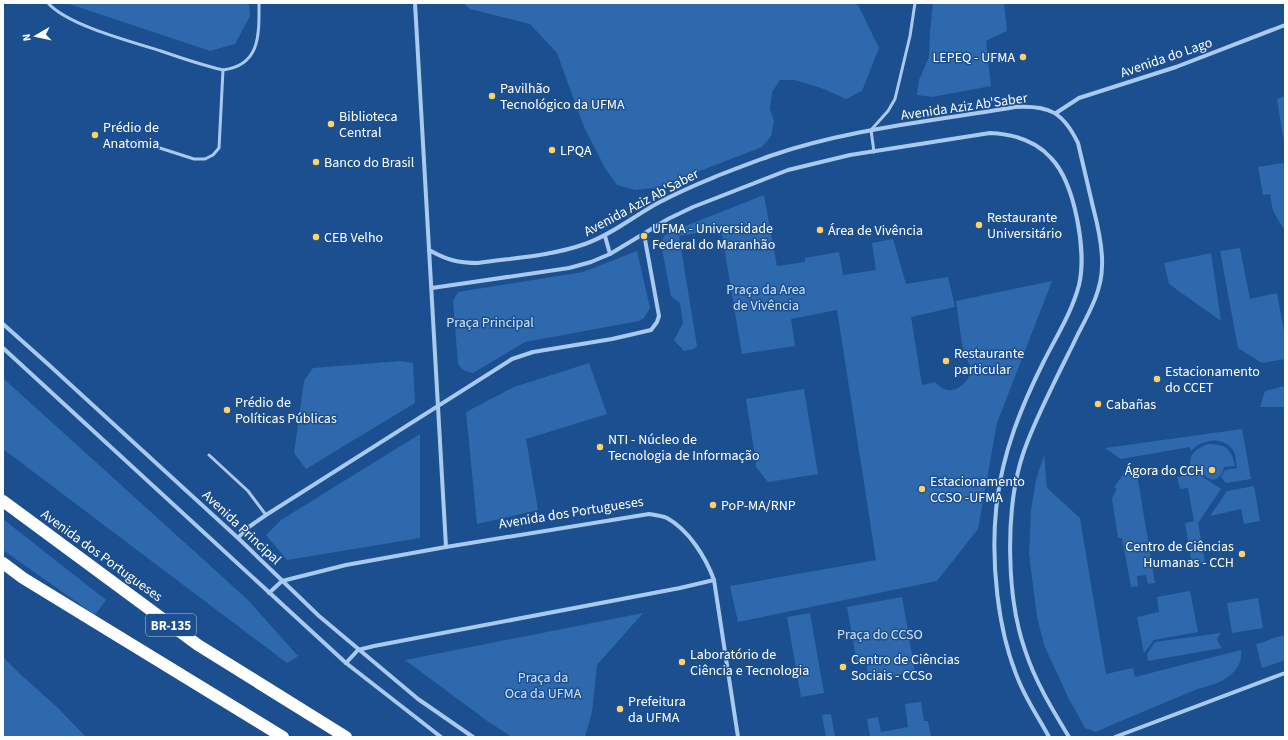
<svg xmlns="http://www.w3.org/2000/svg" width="1288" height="740" font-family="'Source Sans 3',sans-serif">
  <rect width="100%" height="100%" fill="#1b4f8f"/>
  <!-- green -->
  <g fill="#2e69ad">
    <path d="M66,3H249L250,16L235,44L210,51Z"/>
    <path d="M463,3H852L858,5L879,48L862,91L846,99L824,89L795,80H780L772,92L770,109L774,121L771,136L762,147L656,188L635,190L617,185L605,168L584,127L557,53L530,24L470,9Z"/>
    <path d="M933,3H1004L1007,31L986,41L991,86L932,97L917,95L919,80L929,57L930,32Z"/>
    <path d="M1285,96V150L1277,99Z"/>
    <path d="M1283,163L1285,174V231L1273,211L1270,194L1263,195L1258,167Z"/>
    <path d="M764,195L777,266L805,262V258L839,252L843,275L876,270L872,243L893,239L906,284L948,277L955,307L911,317L922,385L935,382C942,389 947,392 956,389C963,386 969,379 970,373C972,364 966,360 964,353C960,336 959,318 956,301L1052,281L997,423L978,529L937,581L738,622L730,586L876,560L837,310L791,319L795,346L742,354L721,229L679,236L697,346L694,349L684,351L674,340L683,323L680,303L671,296L661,244L664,236L670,232Z"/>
    <path d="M1240,248L1250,299L1277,293L1285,337V359L1262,363L1238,348L1220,251Z"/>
    <path d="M637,251L650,308L644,318L639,321L525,342L473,373C466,372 462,370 458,364L453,301L458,292L583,272Z"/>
    <path d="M1211,253L1221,321L1169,284L1164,263Z"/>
    <path d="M400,361L413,363L415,403L306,469L294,453L304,381L313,368Z"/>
    <path d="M589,363L607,414L526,439L538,510L477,524L466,412L514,387Z"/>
    <path d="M3,378L248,600L298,656L287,663L3,449Z"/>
    <path d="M1285,386V407H1260L1265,391Z"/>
    <path d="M804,389L818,474L768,482L756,467L755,456L746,399Z"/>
    <path d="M1242,429L1251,479L1226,483L1221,477L1225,470L1237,468C1236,463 1236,456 1234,452C1224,435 1203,439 1191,451L1190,447L1121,459L1105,448Z"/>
    <path d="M420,434V538L287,560L266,535L281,520Z"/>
    <path d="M1208,444C1226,444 1231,448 1235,466L1224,467C1223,471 1222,475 1219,477C1213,483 1205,478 1202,471L1191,473C1188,456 1192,450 1208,444Z"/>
    <path d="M1044,455L1047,488L1080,518L1106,674L1133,668L1135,677L1241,650C1242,662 1238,669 1229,676C1220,684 1206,686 1195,690C1162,704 1129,717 1096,732L1085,728L1068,697L1044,645L1037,617L1029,554L1031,510L1036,480Z"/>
    <path d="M1125,472L1137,474L1155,583L1148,584L1146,575L1137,576L1138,586L1131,587L1122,538H1118L1112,498L1117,489L1114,487Z"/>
    <path d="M1201,473L1203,477L1221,489L1198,523L1205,562L1192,564L1185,523L1194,521L1188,488L1180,489L1177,477Z"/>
    <path d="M1254,486L1260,521L1244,524L1241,509L1210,516L1227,491Z"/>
    <path d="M3,519L106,600L95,615L3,550Z"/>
    <path d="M1190,591L1198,632L1154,640L1144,653L1137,617L1159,612L1157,597Z"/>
    <path d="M902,597L915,672L869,680L866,661L857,663L847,607Z"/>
    <path d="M1258,598L1263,628L1232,633L1227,603Z"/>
    <path d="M643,613L597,665L592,712L585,737H512L490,723L405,660Z"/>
    <path d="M810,613L824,693L801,697L787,617Z"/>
    <path d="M1221,633L1217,639L1219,644L1222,648L1148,661L1147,654L1155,642Z"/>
    <path d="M1285,635V660L1262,668L1256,644C1266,642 1274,637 1285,635Z"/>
    <path d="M3,657L20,674L58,708L86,737H3Z"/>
    <path d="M921,702L924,721H928L931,737H870L867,719L878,717L881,732L908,727L905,704Z"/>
    <path d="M831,714L835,737H826L822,715Z"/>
  </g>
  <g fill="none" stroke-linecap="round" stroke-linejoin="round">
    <!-- lane -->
    <g stroke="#a9c9ee" stroke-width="3">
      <path d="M48,3C67,25 132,42 161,51C181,58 202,65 223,70C261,65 259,34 259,3"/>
      <path d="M138,141L194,159H205L213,155L219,148L223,70"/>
      <path d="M874,152L871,130L888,111L895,99L910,36L915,3"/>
      <path d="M209,455L248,491L266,515"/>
    </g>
    <!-- street -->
    <g stroke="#a9c9ee" stroke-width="4">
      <path d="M415,3L446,547"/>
      <path d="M1056,113L1079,98L1176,67L1285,25"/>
      <path d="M605,236L610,254"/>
      <path d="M429,250C447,260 458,263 478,263C512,258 551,256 585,244C611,235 634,216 658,203C694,184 732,170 770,156C848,129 934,121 1015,107C1049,105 1063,112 1078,143C1083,165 1088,186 1093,207C1098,226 1103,247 1102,266C1102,290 1089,313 1078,334C1070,351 1061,368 1053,385C1042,408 1031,430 1023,454C1005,508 1006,596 1025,650C1035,681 1052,709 1069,737"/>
      <path d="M432,288L569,268L591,262L610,254L668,219L693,207L788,170L850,155L990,133C1013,134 1035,140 1051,158C1075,183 1087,252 1079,285C1072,312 1056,337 1043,363C1021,407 1003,452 997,501C990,559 997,633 1021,686C1029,704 1040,720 1049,737"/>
      <path d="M3,324L49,365L238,538L319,616L418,699L473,737"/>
      <path d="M3,348L346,663L441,737"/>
      <path d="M238,538L246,529L266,515L512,359L533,352L612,339L651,330L657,322L659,316L644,234"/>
      <path d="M269,593L282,581L346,565L446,547L649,514C655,515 662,516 667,518C689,530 706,558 714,580L738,737"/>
      <path d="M346,663L358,650L374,646L680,588L714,580"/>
      <path d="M1115,737L1285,673"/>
    </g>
    <!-- highway -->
    <g stroke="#fff" stroke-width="12">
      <path d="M3,501L198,645L346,737"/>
      <path d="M3,563L23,578L283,737"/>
    </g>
  </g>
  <!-- markers -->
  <g fill="#ffd166" stroke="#1b4f8f" stroke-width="1.5">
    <circle cx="1023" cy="57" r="4"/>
    <circle cx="492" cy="96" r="4"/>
    <circle cx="331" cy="124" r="4"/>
    <circle cx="95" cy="135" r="4"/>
    <circle cx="552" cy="150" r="4"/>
    <circle cx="316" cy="162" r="4"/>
    <circle cx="979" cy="225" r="4"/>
    <circle cx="820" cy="230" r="4"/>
    <circle cx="644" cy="236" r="4"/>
    <circle cx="316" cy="237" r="4"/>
    <circle cx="946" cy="361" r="4"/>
    <circle cx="1157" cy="379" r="4"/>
    <circle cx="1098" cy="404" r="4"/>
    <circle cx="227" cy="410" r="4"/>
    <circle cx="600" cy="447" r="4"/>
    <circle cx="1212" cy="470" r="4"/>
    <circle cx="922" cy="489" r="4"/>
    <circle cx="713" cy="505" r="4"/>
    <circle cx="1242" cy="554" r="4"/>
    <circle cx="682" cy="662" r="4"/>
    <circle cx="843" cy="667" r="4"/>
    <circle cx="620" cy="709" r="4"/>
  </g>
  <g text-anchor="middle" stroke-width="3" stroke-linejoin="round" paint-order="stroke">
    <!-- shield labels -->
    <rect fill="#1b4f8f" stroke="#bbcadd" stroke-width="1" x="146" y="614" width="50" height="22" rx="3"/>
    <g font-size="13" font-weight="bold" fill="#fff">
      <text x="171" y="630">BR-135</text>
    </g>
    <!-- poi labels -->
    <g font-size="14" fill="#fff" stroke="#1b4f8f" text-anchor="start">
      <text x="1015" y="62" text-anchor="end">LEPEQ - UFMA</text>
      <text x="500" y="93">Pavilhão<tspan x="500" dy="16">Tecnológico da UFMA</tspan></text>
      <text x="339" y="121">Biblioteca<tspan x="339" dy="16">Central</tspan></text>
      <text x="103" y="132">Prédio de<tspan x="103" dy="16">Anatomia</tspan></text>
      <text x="560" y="155">LPQA</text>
      <text x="324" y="167">Banco do Brasil</text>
      <text x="987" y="222">Restaurante<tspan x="987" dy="16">Universitário</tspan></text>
      <text x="652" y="233">UFMA - Universidade<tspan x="652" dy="16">Federal do Maranhão</tspan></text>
      <text x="828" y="235">Área de Vivência</text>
      <text x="324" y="242">CEB Velho</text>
      <text x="954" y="358">Restaurante<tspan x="954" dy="16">particular</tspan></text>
      <text x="1165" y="376">Estacionamento<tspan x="1165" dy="16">do CCET</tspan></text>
      <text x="235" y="407">Prédio de<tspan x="235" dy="16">Políticas Públicas</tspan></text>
      <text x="1106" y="409">Cabañas</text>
      <text x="608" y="444">NTI - Núcleo de<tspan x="608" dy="16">Tecnologia de Informação</tspan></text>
      <text x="1204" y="475" text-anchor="end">Ágora do CCH</text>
      <text x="930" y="486">Estacionamento<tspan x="930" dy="16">CCSO -UFMA</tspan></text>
      <text x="721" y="510">PoP-MA/RNP</text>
      <text x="1234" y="551" text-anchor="end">Centro de Ciências<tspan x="1234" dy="16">Humanas - CCH</tspan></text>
      <text x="690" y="659">Laboratório de<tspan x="690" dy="16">Ciência e Tecnologia</tspan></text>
      <text x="851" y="664">Centro de Ciências<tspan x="851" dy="16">Sociais - CCSo</tspan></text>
      <text x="628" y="706">Prefeitura<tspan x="628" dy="16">da UFMA</tspan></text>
    </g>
    <!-- street labels -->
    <g font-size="14" fill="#fff" stroke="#1b4f8f">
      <text transform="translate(1166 57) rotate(-19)" y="5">Avenida do Lago</text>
      <text transform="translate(964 106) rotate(-8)" y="5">Avenida Aziz Ab'Saber</text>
      <text transform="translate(641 202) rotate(-28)" y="5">Avenida Aziz Ab'Saber</text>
      <text transform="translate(571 512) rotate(-9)" y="5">Avenida dos Portugueses</text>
      <text transform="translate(242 527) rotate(43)" y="5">Avenida Principal</text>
      <text transform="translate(102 555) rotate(36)" y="5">Avenida dos Portugueses</text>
    </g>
    <!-- park labels -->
    <g font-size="14" fill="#cfe3fa" stroke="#1b4f8f">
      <text x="766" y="294">Praça da Area<tspan x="766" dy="16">de Vivência</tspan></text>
      <text x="490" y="327">Praça Principal</text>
      <text x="880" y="639">Praça do CCSO</text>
      <text x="543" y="682">Praça da<tspan x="543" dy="16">Oca da UFMA</tspan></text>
    </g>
  </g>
  <!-- border -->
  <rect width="1288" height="740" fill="none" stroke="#ffffff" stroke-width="8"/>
  <!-- north arrow -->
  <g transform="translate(36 36) rotate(261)" stroke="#1b4f8f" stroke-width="3" paint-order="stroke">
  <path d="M0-3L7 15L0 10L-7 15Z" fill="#ffffff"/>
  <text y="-6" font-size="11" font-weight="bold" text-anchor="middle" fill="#ffffff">N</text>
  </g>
</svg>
